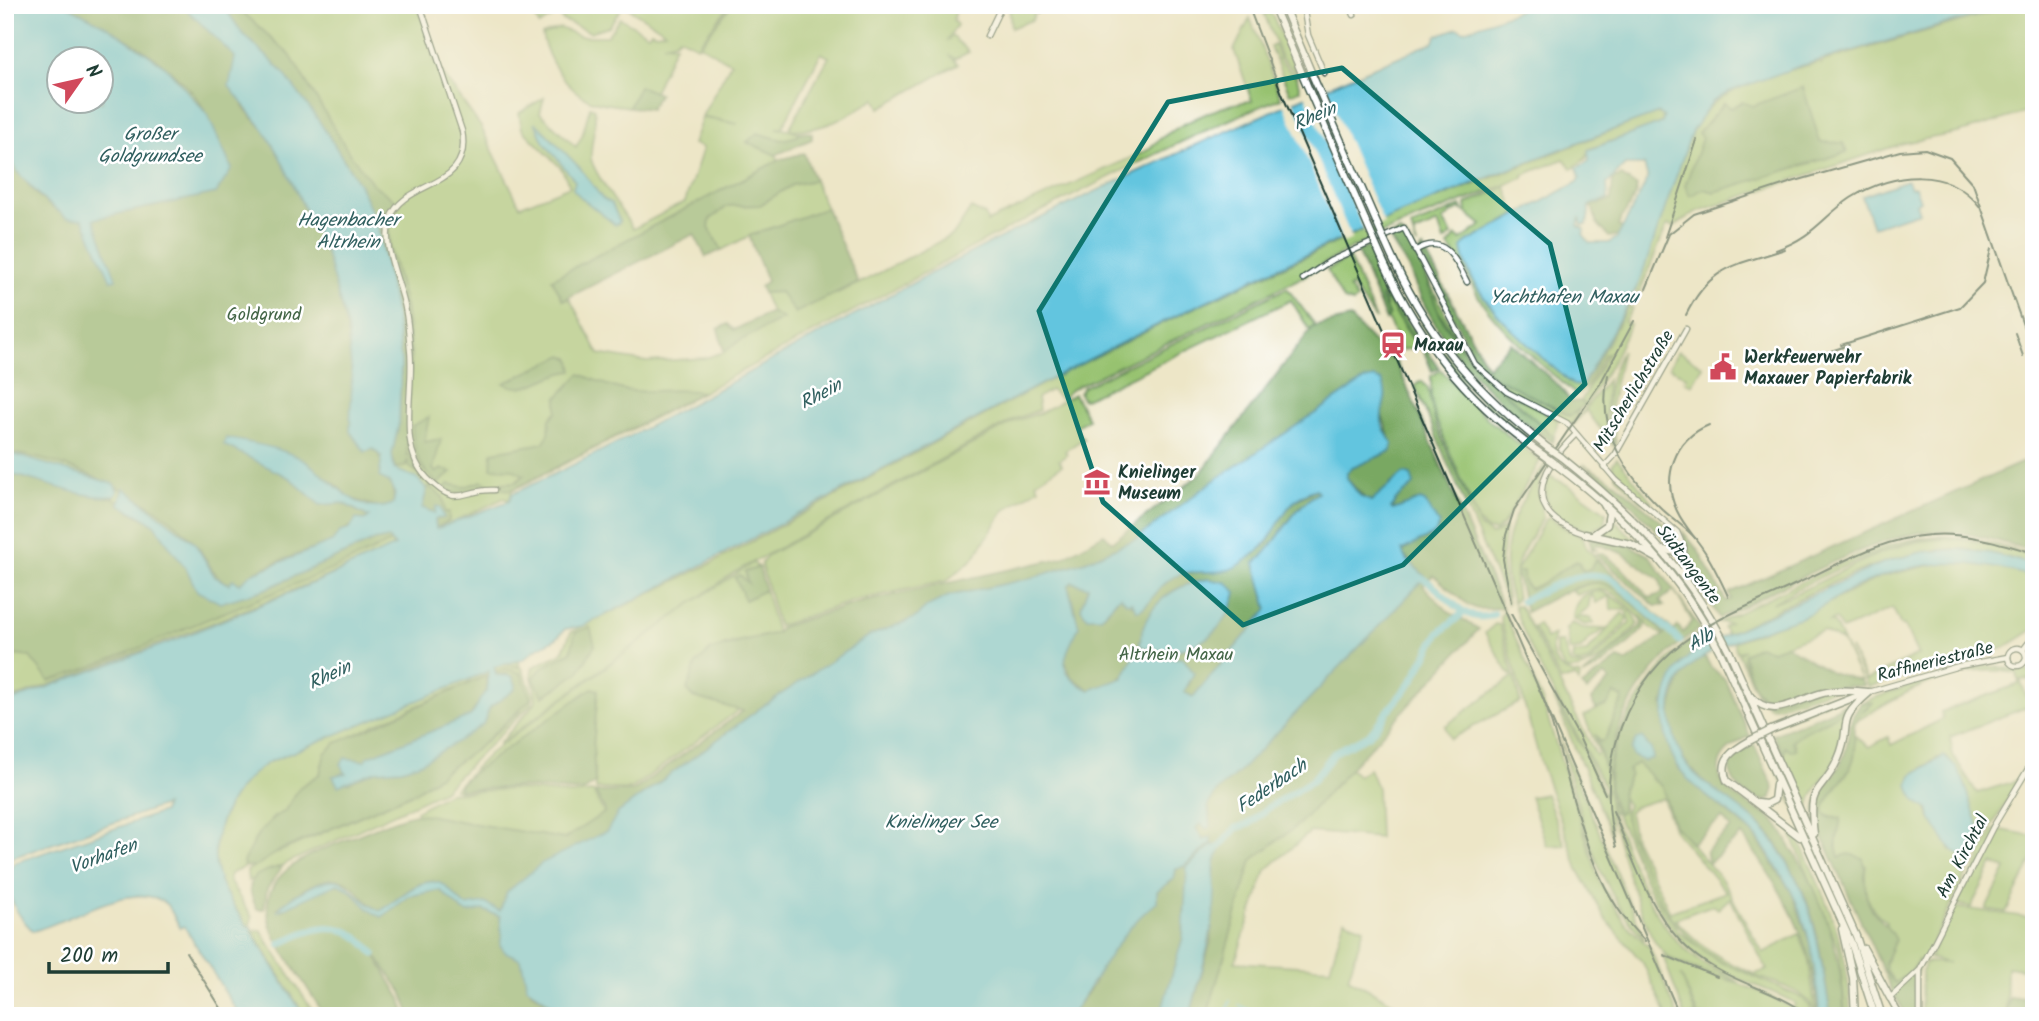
<svg xmlns="http://www.w3.org/2000/svg" width="2039" height="1021" font-family="Kalam,sans-serif">
  <rect width="100%" height="100%" fill="#fff"/>
  <filter id="ink" filterUnits="userSpaceOnUse"><feTurbulence type="fractalNoise" baseFrequency=".0143" numOctaves="2"/><feDisplacementMap in="SourceGraphic" scale="14" xChannelSelector="R" yChannelSelector="G"/><feConvolveMatrix kernelMatrix="1 2 1 2 8 2 1 2 1" color-interpolation-filters="sRGB"/></filter>
  <filter id="wash" filterUnits="userSpaceOnUse"><feTurbulence type="fractalNoise" baseFrequency=".00686" numOctaves="4" result="noise"/><feDisplacementMap in="SourceGraphic" scale="28" xChannelSelector="R" yChannelSelector="G"/><feGaussianBlur stdDeviation="1.57" result="paint"/><feColorMatrix in="noise" values="0 0 0 0 0 0 0 0 0 0 0 0 0 0 0 0 0 1.4 0 .05"/><feComposite in="paint" operator="in"/></filter>
  <g filter="url(#wash)">
    <rect width="100%" height="100%" fill="#ede6c7"/>
    <!-- green -->
    <g fill="#97c270" stroke="#5b8052" stroke-width="2" fill-rule="evenodd">
      <path d="M5,5H418L435,63L481,127L520,206L570,186L561,168L522,129L519,113L544,98L540,113L576,147L582,136L590,107L594,108C598,126 590,140 591,158C592,171 624,214 633,229L685,202L703,148L693,144L702,118L738,124L702,116L731,63L700,45L732,5H958L953,20L957,25L947,41L952,36L969,52L955,59L949,55L958,64L880,108L875,98C850,116 821,133 789,129L829,57L821,53L782,128H777L799,132V136L782,140L757,133L748,143L776,155L779,160L552,279L563,300L570,299L599,354L647,362L705,358L724,352L739,341L782,319L771,312L763,293L780,292L795,312L860,283L954,234L971,208L985,215L987,222L1148,150C1168,128 1222,103 1252,101L1234,50L1250,18L1281,98C1206,128 1130,167 1056,204C872,297 697,400 512,490L510,501L504,498L459,519L460,523L454,526L452,523L434,531L391,538L393,548C265,603 136,654 5,701ZM60,60H102V102H60Z"/>
      <path d="M529,5H624L609,26L590,32L562,20L560,13L539,25Z"/>
      <path d="M629,5H730L697,46L679,37L675,41L663,44L675,45L654,92L639,87L629,107C616,105 602,104 590,100C566,90 547,59 542,35L560,28L580,36H607L620,18L648,34L651,31L656,33L665,31L628,8Z"/>
      <path d="M1009,5H1038L1032,20L1011,28Z"/>
      <path d="M2016,5H2034V110L1958,133L1904,143L1696,212L1673,227L1667,225L1639,294L1635,291L1692,131C1714,84 1775,75 1820,62L1821,64L1824,61Z"/>
      <path d="M1267,12L1273,16L1298,75L1281,58L1264,13Z"/>
      <path d="M1274,45L1280,61L1297,78L1300,90L1290,94L1270,47Z"/>
      <path d="M1657,113L1663,115L1662,123L1589,149L1586,158L1572,169L1564,159L1523,175V178C1450,208 1368,232 1303,277L1072,389L1061,399L1051,390L1037,398L1039,410L1015,419L733,573L498,745L535,703C539,689 528,679 533,667L562,653L571,632L714,562L1057,376L1185,312L1398,214ZM575,637L590,651C585,670 558,689 543,696L540,671L571,652Z"/>
      <path d="M814,180L826,208L749,236L722,250L709,228L710,220L728,206L760,205L792,185Z"/>
      <path d="M1506,187L1516,215L1466,243C1455,288 1542,357 1573,385H1584L1628,306L1633,308L1624,322L1630,324L1612,363L1585,405L1581,401L1608,353L1604,355L1587,386L1576,395C1545,367 1509,339 1484,305C1470,286 1464,262 1448,246L1456,236L1461,240L1482,225L1467,213L1466,204Z"/>
      <path d="M1461,206L1464,211L1460,209L1452,213L1450,211V215L1443,220L1452,235L1444,241L1438,223L1413,234L1417,246L1411,227Z"/>
      <path d="M1414,252L1464,350L1436,307Z"/>
      <path d="M1349,258L1376,320L1352,286L1349,288L1357,299L1353,303L1343,300L1327,270Z"/>
      <path d="M1287,288L1315,325L1310,331L1291,300L1083,400L1079,393L1083,387Z"/>
      <path d="M1383,295L1418,348L1401,350L1388,319Z"/>
      <path d="M1420,323L1475,391L1545,452C1494,421 1451,373 1420,323Z"/>
      <path d="M1622,350L1611,403L1616,445C1601,412 1606,381 1622,350Z"/>
      <path d="M1678,351L1703,366L1692,385L1685,381L1687,377L1669,367Z"/>
      <path d="M1476,362L1489,374L1570,416L1580,410L1571,425L1506,389Z"/>
      <path d="M1441,370L1489,420L1540,461L1503,525L1495,531L1486,530L1479,522L1435,417L1431,399V376Z"/>
      <path d="M1607,380L1605,416L1614,447L1586,410L1572,426Z"/>
      <path d="M1422,381L1428,389L1436,426L1480,527L1491,535L1505,528L1501,560L1508,605L1415,386Z"/>
      <path d="M1493,384L1558,420L1553,443V437Z"/>
      <path d="M1074,394L1088,419L1075,427L1083,439L1065,451L1067,455L1059,460L1062,465L1036,482L1039,488L1005,510L972,560L946,581L853,601L778,626L761,564L768,555L1015,421L1040,413Z"/>
      <path d="M1617,458L1652,502H1643L1616,476L1612,465Z"/>
      <path d="M1545,464L1538,489L1543,517C1526,547 1509,563 1517,599L1513,603C1494,548 1514,509 1545,464Z"/>
      <path d="M1547,475L1570,486L1606,512L1604,525L1589,531C1558,522 1539,510 1547,475Z"/>
      <path d="M1611,516L1641,546L1598,535L1607,528Z"/>
      <path d="M1550,517L1568,530L1583,536L1586,547L1601,563L1595,561L1590,569L1583,571L1579,562C1561,568 1549,582 1530,589L1516,572L1545,520Z"/>
      <path d="M1938,536C1972,537 2002,546 2034,555V556C2004,547 1975,537 1943,537C1900,537 1810,580 1772,603C1832,582 1888,535 1955,539C1982,540 2008,550 2034,557V565C2006,557 1979,549 1950,549C1878,552 1791,604 1727,634L1723,627L1729,623L1719,622C1782,593 1871,539 1938,536Z"/>
      <path d="M1948,561L1992,565L2034,577V629L2004,648L1868,687L1850,649L1866,680L1918,655L1904,625L1901,626L1893,608L1842,630L1836,619L1829,622L1834,623L1864,687L1843,642L1823,631L1772,650L1765,648L1743,657C1746,673 1755,698 1771,704L1825,687H1841L1828,688H1838L1776,707H1769L1759,698L1738,654L1744,650L1737,652L1733,642L1804,615L1880,577Z"/>
      <path d="M753,563L759,567H756L748,584L745,600L765,590L777,633C729,645 705,638 687,689L693,697L740,709L631,789H596L593,747L598,690L460,784L459,790L454,789L489,754L693,602Z"/>
      <path d="M1600,580L1619,589L1666,636C1632,625 1622,572 1577,595L1572,590Z"/>
      <path d="M1600,591C1614,596 1635,610 1638,624C1623,640 1588,677 1565,669L1556,655V642H1563L1570,664L1585,667L1630,623L1626,610L1611,609L1610,596L1596,603L1591,593L1588,609L1577,617L1591,618L1593,623L1585,625L1573,619C1573,603 1583,591 1600,591Z"/>
      <path d="M1514,606H1519L1523,612L1596,755L1599,753L1584,716L1604,706L1614,692L1623,698L1605,739L1600,742L1596,737V741L1608,779L1611,834L1554,698L1585,753L1604,796L1606,791C1578,729 1535,671 1514,606Z"/>
      <path d="M1504,611L1542,700L1600,882L1626,924L1650,948L1678,1016H1667L1643,963L1605,918L1578,869L1541,764L1500,617Z"/>
      <path d="M1622,613L1627,617L1625,624L1587,662L1579,664L1572,661L1573,654L1587,652Z"/>
      <path d="M1572,623L1583,628L1605,629L1591,638L1581,649L1570,651L1566,629Z"/>
      <path d="M1495,624L1500,625L1513,674L1510,675L1485,633Z"/>
      <path d="M1538,624L1546,639L1554,635C1547,656 1557,673 1580,675L1579,682L1575,677L1561,681L1533,627Z"/>
      <path d="M1724,651L1829,881L1832,890L1722,652Z"/>
      <path d="M518,661L520,666L506,665L522,668L533,694L532,703L443,791L248,881L247,871L268,857L415,792L478,748L521,711L505,668L495,672L493,669L504,662Z"/>
      <path d="M1988,666L2034,672V679L2020,680L2030,705H2034V715L2029,706L1950,737L1953,755L1977,793L2016,781L2034,750V754L1977,852L1922,964L1920,965L1918,960L1910,972L1895,983L1885,968L1888,956L1886,921C1868,909 1861,888 1866,866L1839,857C1833,844 1841,831 1837,817L1825,815C1820,794 1849,776 1854,756C1855,749 1852,740 1852,733L1869,747L1888,737L1891,745L1943,719L1941,712L2019,684L2017,673C1955,662 1906,691 1855,722L1858,715L1872,704L1862,702L1944,674ZM1947,757C1967,778 1968,803 1979,827L1975,849L1951,850L1930,817L1912,775L1937,758Z"/>
      <path d="M487,670L490,674L373,725L322,764L320,774L300,787L284,812L274,817L258,834L243,862L245,867L230,874L229,881L252,917L250,926H247C238,911 225,896 219,879C204,836 232,785 269,762Z"/>
      <path d="M1514,676L1520,702L1450,739L1445,726Z"/>
      <path d="M1854,701C1841,717 1844,730 1840,748C1834,772 1810,784 1809,811L1776,741L1784,754L1785,747L1795,745L1792,740C1808,726 1832,723 1845,706H1839Z"/>
      <path d="M1559,737L1645,940C1593,884 1580,809 1559,737Z"/>
      <path d="M1637,763L1646,768L1650,777L1662,787L1672,821L1723,881L1763,953L1799,934L1808,956L1816,1016L1810,1002L1800,994C1778,981 1753,977 1730,966C1669,937 1650,885 1627,826L1625,812L1628,805C1616,797 1624,785 1630,775L1629,768ZM1663,798L1673,829L1726,892L1670,912L1634,838L1629,812L1634,807ZM1730,898L1767,970L1755,974C1722,961 1699,946 1675,919L1713,905L1718,909Z"/>
      <path d="M1369,768L1377,788L1379,838L1310,832L1266,870L1235,962L1330,968L1344,920L1364,928L1348,978L1417,1016H1207L1252,860L1300,823L1350,769L1358,776Z"/>
      <path d="M512,789L571,794L593,792L604,813L564,839L418,814L416,811L448,793Z"/>
      <path d="M1546,794L1565,845L1547,846L1530,797Z"/>
      <path d="M1621,798L1629,835L1660,903L1679,932L1716,960L1803,998L1810,1006L1811,1016H1698L1681,975L1696,1016H1685L1663,956C1705,975 1754,984 1793,1009L1795,1003C1770,989 1741,982 1716,968C1654,934 1644,867 1614,810L1612,814C1634,865 1651,926 1698,960C1711,970 1727,975 1740,983C1715,975 1685,969 1664,953C1644,937 1612,828 1610,800L1617,813Z"/>
      <path d="M1997,829L2034,836V856L2006,912L1986,909L2006,869L1993,864L1971,907L1957,904L1993,831Z"/>
      <path d="M1790,831L1799,840C1827,903 1850,945 1850,1016H1846L1839,949Z"/>
      <path d="M1954,907L2034,918V971L2007,967L2006,1016H1921L1922,972L1926,962L1949,963L1929,958Z"/>
      <path d="M252,930L261,931L316,1016H305Z"/>
    </g>
    <!-- forest -->
    <g fill="#79a862" stroke="#4c724b" stroke-width="2" fill-rule="evenodd">
      <path d="M66,5H182L236,57L243,107L264,130L280,157L326,253L347,328L352,375L373,449C384,458 396,490 393,504L382,508L349,498L337,485L283,452L226,438L225,445L290,478L320,505L342,503L369,517L340,532L332,542C307,552 277,560 253,573C246,577 241,588 230,584C211,577 208,558 194,542C153,495 66,460 5,452V149C21,178 48,217 83,219L111,280L116,279L94,219L216,193C214,176 213,126 206,113C183,67 110,28 66,5Z"/>
      <path d="M223,5H235L290,55L348,151L373,184L400,204L389,224L390,248L405,306L411,353L407,456L410,455L418,473L408,466V460L405,467L395,468L392,454L399,423L401,362L396,316L377,223L359,184L319,121L282,71L242,33Z"/>
      <path d="M639,86L659,94L650,109L629,107Z"/>
      <path d="M1803,87L1820,142L1843,143L1847,152L1715,192L1703,189L1690,196L1685,186L1702,138L1698,133L1724,103L1731,108L1742,102L1753,106Z"/>
      <path d="M799,132L812,133V139L776,155L747,142L757,133L782,140L798,136Z"/>
      <path d="M804,153L814,180L792,185L760,205L728,206L710,219L709,228L722,250L706,257L694,234L563,300L552,279L779,160Z"/>
      <path d="M1622,176L1637,187C1634,205 1624,210 1618,226L1623,228L1619,235L1609,237L1597,223L1592,206L1611,200L1613,179Z"/>
      <path d="M826,208L858,282L795,313L780,292L763,293L760,287L767,281L749,236Z"/>
      <path d="M1400,232C1418,242 1432,303 1445,324C1477,375 1513,397 1554,437L1552,442C1490,399 1437,345 1411,274C1406,261 1395,250 1389,237Z"/>
      <path d="M1370,246L1398,307L1439,368L1432,371L1425,354L1383,295L1381,298L1389,316L1386,320L1357,251Z"/>
      <path d="M1423,248L1487,367L1511,343L1561,388L1571,402L1581,401L1585,405L1570,416L1489,374L1476,361L1419,252Z"/>
      <path d="M771,312L783,319L739,341L724,352L718,329L728,324L734,330Z"/>
      <path d="M1350,318L1388,358L1394,357L1503,608L1477,609L1468,605L1433,575L1423,586L1449,612L1479,629L1300,823L1252,860L1207,1016H1190L1211,941L1215,859L1184,910L1183,937L1160,1016H1070L1094,984L1099,969L1116,944L1145,908L1155,904L1157,891L1172,881L1176,870L1211,838L1203,840L1196,828L1199,824L1211,822L1208,804L1219,789L1238,773L1426,577L1401,553L1439,524L1420,500L1393,510L1392,504L1402,494L1394,481L1374,500L1367,501L1347,479V472L1352,468L1391,451C1391,433 1375,397 1365,380L1212,482L1136,539L1086,561L1032,578L949,596L928,606L915,618L869,636L759,709L618,813L611,829L518,883L507,892L500,912L485,903L466,906C457,900 453,891 445,886C422,870 397,902 380,911C368,906 361,893 351,885C330,867 293,895 277,909L281,911C296,903 330,875 347,888C360,898 366,910 382,917L409,896L440,890L463,911L469,913L482,910L500,916L502,934L512,955L521,959L531,992L569,1016H411L402,992L372,950L401,999L406,1016H325L277,941C244,877 304,857 350,838C371,830 394,818 416,814C427,813 442,818 453,820C490,826 527,833 564,839L604,813L605,810L595,792L633,791L743,711L693,697L687,690L696,664L711,650L777,633L781,627L854,604L1061,558L1104,534L1112,542L1200,474L1313,327Z"/>
      <path d="M563,355L571,359L573,371C549,372 527,397 504,383Z"/>
      <path d="M580,374C598,381 615,390 634,391C657,392 679,388 702,392L514,489C508,490 497,489 491,487L456,494L444,488L449,484L464,487L482,481L496,488L501,483L516,482L524,475L512,469L491,468L492,452L543,443L549,434L550,419L557,411V398Z"/>
      <path d="M429,417L424,442L441,439L433,469L436,473L441,469L452,472L438,484C418,468 413,450 412,426Z"/>
      <path d="M2034,457V551C2000,542 1964,529 1928,532C1867,538 1776,591 1719,618L1686,563L1683,532L1698,550L1726,601L1731,599L1729,593Z"/>
      <path d="M1583,464L1616,483L1677,535L1678,546L1674,549L1631,504Z"/>
      <path d="M5,473C39,479 81,499 113,497L131,512L153,523L187,570L197,590L220,602L263,590L373,541L388,538L391,542C332,572 269,594 208,619C155,641 102,665 49,681L30,657L5,654Z"/>
      <path d="M429,486L443,497L445,512H449V521L438,527L434,525L436,519L443,518L421,508L422,497Z"/>
      <path d="M1316,489L1318,493C1288,510 1280,543 1255,563L1268,609L1193,697L1184,692L1191,681L1177,659L1155,654L1129,665C1125,682 1106,686 1090,690L1071,676L1064,658L1073,637L1076,613L1068,586L1072,582L1088,586L1081,608L1087,617L1104,615L1120,596L1140,610L1152,594L1175,576L1199,571L1228,570L1252,556L1268,543L1278,519L1295,501ZM1209,579L1235,596C1222,628 1197,657 1160,649C1152,648 1145,649 1139,643C1154,603 1165,586 1209,579Z"/>
      <path d="M1589,538L1631,546L1650,556L1700,628C1648,664 1613,715 1608,779L1595,734L1600,742L1605,739L1623,698L1614,693L1607,706L1596,709L1591,700L1610,680L1605,675L1587,691L1582,686L1618,659L1626,662L1665,634C1599,573 1609,568 1526,612L1516,572H1523L1524,584L1530,589C1549,582 1560,569 1577,561L1583,571L1590,569L1595,561L1601,563L1674,631L1678,626L1683,633L1692,621L1674,590L1660,601L1664,606H1655L1596,554L1602,553L1620,566L1650,598L1663,593L1660,580L1622,553L1597,544L1593,548L1598,550L1592,549Z"/>
      <path d="M759,567L765,590L745,600L735,578L740,575L748,583L745,572Z"/>
      <path d="M1641,617L1647,622C1645,633 1596,671 1583,676L1642,625Z"/>
      <path d="M590,627L595,645L578,673L543,696L533,678L543,667L571,652L575,633Z"/>
      <path d="M1702,631L1707,643L1681,664L1663,704L1671,752L1678,768L1701,792L1753,833L1792,893L1813,952L1820,1016H1818C1816,1000 1815,982 1811,966C1800,919 1771,874 1742,835L1709,863L1706,851L1731,828L1722,818L1692,843L1674,826L1662,787L1637,763L1628,770L1630,775L1622,788L1621,813H1617C1586,754 1655,663 1702,631Z"/>
      <path d="M1786,645L1831,672L1861,681L1862,686L1825,687L1767,704L1752,683L1743,654L1758,646L1772,650Z"/>
      <path d="M1701,658H1706L1710,666L1725,679L1750,736C1734,744 1712,756 1721,779C1729,801 1760,806 1775,822C1782,829 1786,840 1792,849C1825,900 1843,956 1844,1016H1831C1822,968 1820,921 1796,877C1788,862 1779,844 1767,832C1731,797 1656,765 1673,702C1678,682 1684,670 1701,658Z"/>
      <path d="M505,668L521,673L531,699L478,748L415,792L281,850L256,866L245,867L243,862L258,834L274,817L284,812L300,787L320,774L325,753L336,743L490,674L486,678L487,691L470,716L367,757L365,761L345,758L346,773L333,776L348,783L375,771L402,769L420,763L483,724L490,707L514,690L507,674L496,675L495,672Z"/>
      <path d="M592,688L598,690L593,747L595,783L585,790L575,791L519,787L459,790L460,784L478,769Z"/>
      <path d="M1826,697L1830,701L1770,727L1769,720L1777,713Z"/>
      <path d="M1862,702L1872,703C1841,728 1860,732 1854,758C1849,778 1828,791 1823,812L1830,818H1841L1836,846L1839,857L1849,854L1863,858C1867,870 1863,884 1867,898C1871,915 1888,923 1895,940L1885,962L1886,973L1895,983L1910,972L1920,960L1914,984L1918,1016H1907L1893,993L1816,822C1812,787 1832,786 1843,758C1852,735 1844,723 1862,702Z"/>
      <path d="M1845,705C1836,723 1806,726 1792,741L1796,749L1792,751L1785,747L1784,755L1773,735Z"/>
      <path d="M1754,744L1774,788L1771,798L1766,801C1744,798 1726,780 1730,759Z"/>
      <path d="M283,866L267,889L264,909H257C242,880 252,873 283,866Z"/>
      <path d="M2031,997L2033,1016H2006L2009,998Z"/>
    </g>
    <!-- water -->
    <g fill="#62c5df" stroke="#40818a" stroke-width="2" fill-rule="evenodd">
      <path d="M5,5H66L108,27L166,67L207,114L232,169L216,193L94,219L116,279L111,280L83,219L67,218L45,201L18,173L5,149ZM60,60H102V102H60Z"/>
      <path d="M182,5H223L242,33L282,71L319,121L359,184L377,223L396,316L401,362L399,423L392,454L394,469L417,478L427,489L422,508L435,513L436,506L440,507L444,518L435,519L436,529L509,501L512,494C660,426 800,342 943,267C1103,184 1268,111 1434,42L1436,36L1457,28L1464,31L1533,5H2012L1800,66L1728,92L1712,102L1692,131L1639,283L1582,386L1573,385C1536,351 1469,301 1462,248L1466,243L1578,182L1580,178L1577,168L1589,161L1588,150L1662,123L1664,117L1659,113C1452,186 1249,275 1055,377C897,459 743,547 583,626L565,629L557,638L536,649L524,659L494,667L496,675L512,676L516,685L514,690L490,707L483,724L460,740L420,763L402,769L375,771L338,786L333,776L346,773L340,764L345,758L365,761L367,757L470,716C479,709 477,698 487,691L489,671L269,762C232,785 204,835 219,879C225,896 237,911 247,926L252,927L251,931L304,1016H240L184,926L180,928C176,921 172,910 166,904C136,877 67,923 33,931C16,914 0,889 14,863L163,812L165,805L5,860V703L170,642L321,580L395,546L388,538L373,541L263,590L220,603L197,591L187,570L153,523L119,504L124,488L194,542L215,577L229,584L233,579L239,584L251,574L332,542L340,532L350,529L356,519L366,520L369,517L343,503L320,505L290,478L224,445L226,438C250,443 278,447 300,458C330,474 356,520 393,504L395,494L389,482L379,477L382,457L373,449L365,452L350,431L352,375L347,328L326,253L280,157L264,130L229,86L235,57ZM1625,165H1644L1648,179L1617,238L1608,243H1590L1583,234L1585,229L1578,226L1580,217L1582,225H1587L1590,205L1608,199L1607,184Z"/>
      <path d="M535,122L580,168L602,198L612,204L620,222L615,225C601,212 584,203 573,189L575,181L543,141Z"/>
      <path d="M1908,180L1911,188L1915,187L1920,201L1916,203L1919,212L1873,227L1862,196Z"/>
      <path d="M1374,378L1382,381C1394,405 1368,413 1393,443L1391,451L1352,468L1347,472V479L1361,497L1371,501L1404,473L1411,475L1414,485L1396,500L1391,508L1393,510L1420,500L1425,502L1439,524L1435,534L1402,550L1405,558L1426,577L1238,773L1219,789L1208,804L1210,827L1207,829L1201,824L1196,828L1203,840L1211,837V843L1185,866L1176,869L1174,879L1157,891V902C1118,931 1099,977 1070,1016H660L649,1009L647,1016H633L631,1011L626,1016H569L527,987L521,959L505,952L500,945L502,934L500,916L483,910L469,913L463,911L440,890L409,896L382,917C363,911 356,888 337,884L278,911C281,904 295,895 303,891C351,863 345,895 380,911C396,903 423,870 445,886C453,892 457,900 466,906L485,903L500,911L507,892L518,883L542,863L607,831L618,813L759,709L869,636L915,618L928,606L949,596L1032,578L1086,561L1136,539L1212,482L1365,380ZM1316,489L1318,493C1289,510 1280,543 1255,563L1268,609L1193,697L1184,692L1194,673L1183,658H1169L1142,651L1133,658L1123,678L1090,690C1051,673 1066,654 1079,627L1068,586L1072,582L1088,587L1081,608L1087,617H1101L1120,596L1127,603L1132,602L1136,610H1140C1152,603 1157,586 1174,577C1191,568 1210,575 1227,570C1238,568 1250,557 1259,550C1281,532 1279,501 1316,489Z"/>
      <path d="M5,452L114,484L118,492L115,496C82,500 39,479 5,473Z"/>
      <path d="M1959,549L1990,553L2034,565V577C1971,559 1926,557 1864,583C1843,592 1825,607 1804,616C1754,635 1658,652 1672,726C1675,741 1681,759 1691,770C1715,795 1750,810 1771,838C1816,897 1818,947 1831,1016H1820C1815,973 1812,929 1791,891C1780,872 1768,849 1753,833C1733,812 1706,800 1687,778C1651,738 1657,670 1706,644L1885,562L1922,552Z"/>
      <path d="M1209,579L1227,583L1236,592C1227,638 1182,661 1140,646C1142,606 1173,585 1209,579Z"/>
      <path d="M1642,738L1651,749L1653,758L1644,761L1633,756L1631,750L1636,740Z"/>
      <path d="M1944,756C1968,771 1968,805 1980,827L1975,849L1965,858C1953,856 1930,822 1929,810L1916,801L1908,785L1912,775Z"/>
      <path d="M1213,844L1220,851C1211,865 1215,877 1215,893C1214,936 1200,974 1190,1016H1160L1183,937L1187,867Z"/>
    </g>
    <!-- pier -->
    <g fill="#ede6c7">
      <path d="M1324,84L1384,224L1365,233L1304,92Z"/>
      <path d="M1292,98L1352,239L1343,243L1283,102Z"/>
    </g>
    <g fill="none" stroke-linecap="round" stroke-linejoin="round">
      <!-- stream -->
      <g stroke="#62c5df" stroke-width="2">
        <path d="M1239,1005L1262,1016"/>
        <path d="M1226,1016L1230,1001"/>
      </g>
      <!-- river -->
      <g stroke="#62c5df" stroke-width="7">
        <path d="M1424,579C1447,593 1465,627 1494,614"/>
        <path d="M1522,601C1548,589 1585,564 1615,581L1680,641"/>
        <path d="M1211,856L1236,828L1249,824L1268,808L1313,780L1335,752L1369,735L1413,680L1438,634L1464,612"/>
        <path d="M280,944C316,925 345,916 374,954"/>
      </g>
    </g>
  </g>
  <g filter="url(#ink)">
    <g fill="none" stroke-linecap="round" stroke-linejoin="round">
      <!-- minor casing -->
      <g stroke="#3e564a" stroke-width="7">
        <g id="minor">
          <path d="M420,5L462,131C473,191 404,178 390,219C381,246 400,281 405,307C408,321 409,335 410,349C415,390 396,446 427,478C459,511 462,488 494,490"/>
          <path d="M1041,5L1042,10"/>
          <path d="M1303,5L1308,35L1324,73"/>
          <path d="M1350,5L1354,15"/>
          <path d="M987,36L1002,5"/>
          <path d="M1415,251C1444,232 1456,260 1467,282"/>
          <path d="M1303,279L1330,261L1404,228L1475,364L1507,392L1567,423L1616,480L1677,532L1683,546"/>
          <path d="M1576,434C1538,471 1520,514 1585,534"/>
          <path d="M1604,467L1615,455L1686,329"/>
          <circle cx="2017" cy="657" r="9"/>
          <path d="M2023,650L2034,636"/>
          <path d="M2026,660L2034,665"/>
          <path d="M1869,692L1959,666L2008,657"/>
          <path d="M1890,998L1920,970L1993,827L2034,759"/>
          <path d="M1920,1016V971"/>
        </g>
      </g>
      <!-- major casing -->
      <g stroke="#3e564a" stroke-width="8">
        <path id="major" d="M1890,998L1900,1016"/>
      </g>
      <!-- highway casing -->
      <g stroke="#3e564a" stroke-width="9">
        <g id="highway">
          <path d="M1273,5L1306,83"/>
          <path d="M1283,5L1314,79"/>
          <path d="M1385,242C1424,332 1471,388 1548,448"/>
          <path d="M1376,245C1414,334 1463,399 1543,455"/>
          <path d="M1561,457C1630,512 1689,570 1729,651L1856,936L1882,1016"/>
          <path d="M1555,464C1626,517 1681,575 1721,654L1851,942L1875,1016"/>
          <path d="M1585,534L1631,544L1656,558"/>
          <path d="M1594,534L1607,525L1609,513L1604,505"/>
          <path d="M1683,546L1684,575"/>
          <path d="M1664,550L1676,552L1683,546"/>
          <path d="M1752,697C1772,721 1798,699 1823,693C1838,689 1854,691 1868,692"/>
          <path d="M1771,730L1863,694"/>
          <path d="M1751,740C1733,750 1718,759 1727,781L1800,837"/>
          <path d="M1758,803L1766,804L1774,800L1776,784"/>
          <path d="M1814,834C1807,781 1821,797 1838,759C1854,723 1832,724 1870,692"/>
          <path d="M1842,929L1853,978L1855,1016"/>
          <path d="M1864,949L1890,998"/>
        </g>
      </g>
      <!-- minor -->
      <use href="#minor" stroke="#fff" stroke-width="4.5"/>
      <!-- major -->
      <use href="#major" stroke="#fff" stroke-width="5"/>
      <!-- highway -->
      <use href="#highway" stroke="#fff" stroke-width="6"/>
      <!-- tram -->
      <g stroke="#1f3d34" stroke-width="2">
        <path d="M1511,614L1579,737L1605,794"/>
        <path d="M1541,692C1572,772 1580,881 1645,941"/>
        <path d="M1613,811C1637,868 1656,935 1713,967C1745,986 1780,993 1810,1016"/>
        <path d="M1664,955L1717,977"/>
      </g>
      <!-- rail -->
      <g stroke="#1f3d34" stroke-width="2">
        <path d="M1248,5L1282,94L1680,1016"/>
        <path d="M1665,237L1697,140"/>
        <path d="M1776,250C1815,236 1821,218 1851,198C1892,173 1948,165 1980,207"/>
        <path d="M1646,289L1669,234L1694,214L1792,182L1900,151L1925,149L1950,158L1973,184L2030,345"/>
        <path d="M1686,315C1711,264 1736,266 1785,249"/>
        <path d="M2015,333L2023,356"/>
        <path d="M1841,345L1960,307L1983,283L1991,249"/>
        <path d="M1804,360L1849,345"/>
        <path d="M1608,375C1596,430 1625,474 1663,510C1674,520 1686,528 1696,539"/>
        <path d="M1709,425C1674,439 1661,478 1677,511C1684,526 1696,538 1705,552C1714,566 1721,581 1728,596"/>
        <path d="M1511,602L1503,559L1506,535L1514,510L1601,382L1634,321"/>
        <path d="M1616,847C1594,766 1625,679 1696,633C1727,613 1763,600 1796,584C1839,564 1882,538 1930,535C1965,532 2000,543 2034,553"/>
        <path d="M186,952L226,1016"/>
      </g>
      <!-- highway-bridge casing -->
      <g stroke="#3e564a" stroke-width="9" stroke-linecap="butt">
        <g id="highway-bridge">
          <path d="M1314,79L1385,242"/>
          <path d="M1306,83L1376,245"/>
          <path d="M1548,448L1561,457"/>
          <path d="M1543,455L1555,464"/>
          <path d="M1751,740L1771,730"/>
        </g>
      </g>
      <!-- highway-bridge -->
      <use href="#highway-bridge" stroke="#fff" stroke-width="6"/>
    </g>
  </g>
  <!-- marked area -->
  <path d="M0 0H2039V1021H0ZM1342,68L1550,244L1585,384L1403,565L1243,625L1103,502L1039,311L1168,102Z" fill="#ede6c7" fill-opacity=".55" fill-rule="evenodd"/>
  <path fill="none" stroke="#0f766e" stroke-width="5" stroke-linejoin="round" d="M1342,68L1550,244L1585,384L1403,565L1243,625L1103,502L1039,311L1168,102Z"/>
  <!-- icons -->
  <defs>
    <g id="station-bare" transform="scale(2.1)"><path d="M-3-6H3Q5-6 5-4V2Q5 4 3 4L4.5 6H3L1.5 4h-3L-3 6H-4.5L-3 4Q-5 4-5 2V-4Q-5-6-3-6ZM-3.5-4v3h7v-3ZM-3.5 1v1.5H-2V1ZM2 1v1.5H3.5V1Z" fill="#d1495b" stroke="#fff" stroke-width="2.5" paint-order="stroke"/></g>
    <g id="civic-bare" transform="scale(2.1)"><path d="M-.6-6.5H3V-4.5H.6V-3L4-1V1h2V6H-6V1h2V-1L-.6-3ZM-1.2 2.5V6h2.4V2.5Z" fill="#d1495b" stroke="#fff" stroke-width="2.5" paint-order="stroke"/></g>
    <g id="museum-bare" transform="scale(2.1)"><path d="M0-6L6-3V-2H-6V-3ZM-5-1h2V3h-2ZM-1-1h2V3h-2ZM3-1h2V3H3ZM-6 4H6V6H-6Z" fill="#d1495b" stroke="#fff" stroke-width="2.5" paint-order="stroke"/></g>
  </defs>
  <g fill-rule="evenodd">
    <use href="#station-bare" x="1393" y="345"/>
    <use href="#civic-bare" x="1723" y="367"/>
    <use href="#museum-bare" x="1097" y="482"/>
  </g>
  <g text-anchor="middle" stroke-width="5" stroke-linejoin="round" paint-order="stroke">
    <!-- park labels -->
    <g font-size="18" fill="#436546" stroke="#fff">
      <text x="264" y="320">Goldgrund</text>
      <text x="1176" y="660">Altrhein Maxau</text>
    </g>
    <!-- poi labels -->
    <g font-size="18" font-weight="bold" fill="#1f3d34" stroke="#fff" text-anchor="start">
      <text x="1414" y="351">Maxau</text>
      <text x="1744" y="363">Werkfeuerwehr<tspan x="1744" dy="21">Maxauer Papierfabrik</tspan></text>
      <text x="1118" y="478">Knielinger<tspan x="1118" dy="21">Museum</tspan></text>
    </g>
    <!-- street labels -->
    <g font-size="18" fill="#1f3d34" stroke="#fff">
      <text transform="translate(1633 391) rotate(-59)" y="6">Mitscherlichstraße</text>
      <text transform="translate(1689 564) rotate(53)" y="6">Südtangente</text>
      <text transform="translate(1935 661) rotate(-14)" y="6">Raffineriestraße</text>
      <text transform="translate(1962 856) rotate(-62)" y="6">Am Kirchtal</text>
    </g>
    <!-- water labels -->
    <g font-size="19" font-style="italic" fill="#305f5f" stroke="#fff">
      <text transform="translate(1314 115) rotate(-23)" y="7">Rhein</text>
      <text x="150" y="140">Großer<tspan x="150" dy="22">Goldgrundsee</tspan></text>
      <text x="348" y="226">Hagenbacher<tspan x="348" dy="22">Altrhein</tspan></text>
      <text x="1564" y="303">Yachthafen Maxau</text>
      <text transform="translate(820 393) rotate(-28)" y="7">Rhein</text>
      <text transform="translate(1700 639) rotate(-29)" y="7">Alb</text>
      <text transform="translate(329 674) rotate(-25)" y="7">Rhein</text>
      <text transform="translate(1271 785) rotate(-34)" y="7">Federbach</text>
      <text x="941" y="828">Knielinger See</text>
      <text transform="translate(103 855) rotate(-20)" y="7">Vorhafen</text>
    </g>
  </g>
  <!-- margin -->
  <rect width="2039" height="1021" fill="none" stroke="#fff" stroke-width="28"/>
  <!-- north arrow -->
  <g transform="translate(80 80) rotate(56)"><circle r="33" fill="#ffffff" stroke="#a5b1ae" stroke-width="2"/>
  <path d="M0-5L12 26L0 18L-12 26Z" fill="#d1495b"/>
  <text y="-10" font-size="19" font-weight="bold" text-anchor="middle" fill="#1f3d34">N</text>
  </g>
  <!-- scale -->
  <path d="M49 962v10h119v-10" fill="none" stroke="#1f3d34" stroke-width="3.5"/>
  <text x="60" y="962" font-size="21" fill="#1f3d34" stroke="#ffffff" stroke-width="5" paint-order="stroke">200 m</text>
</svg>
